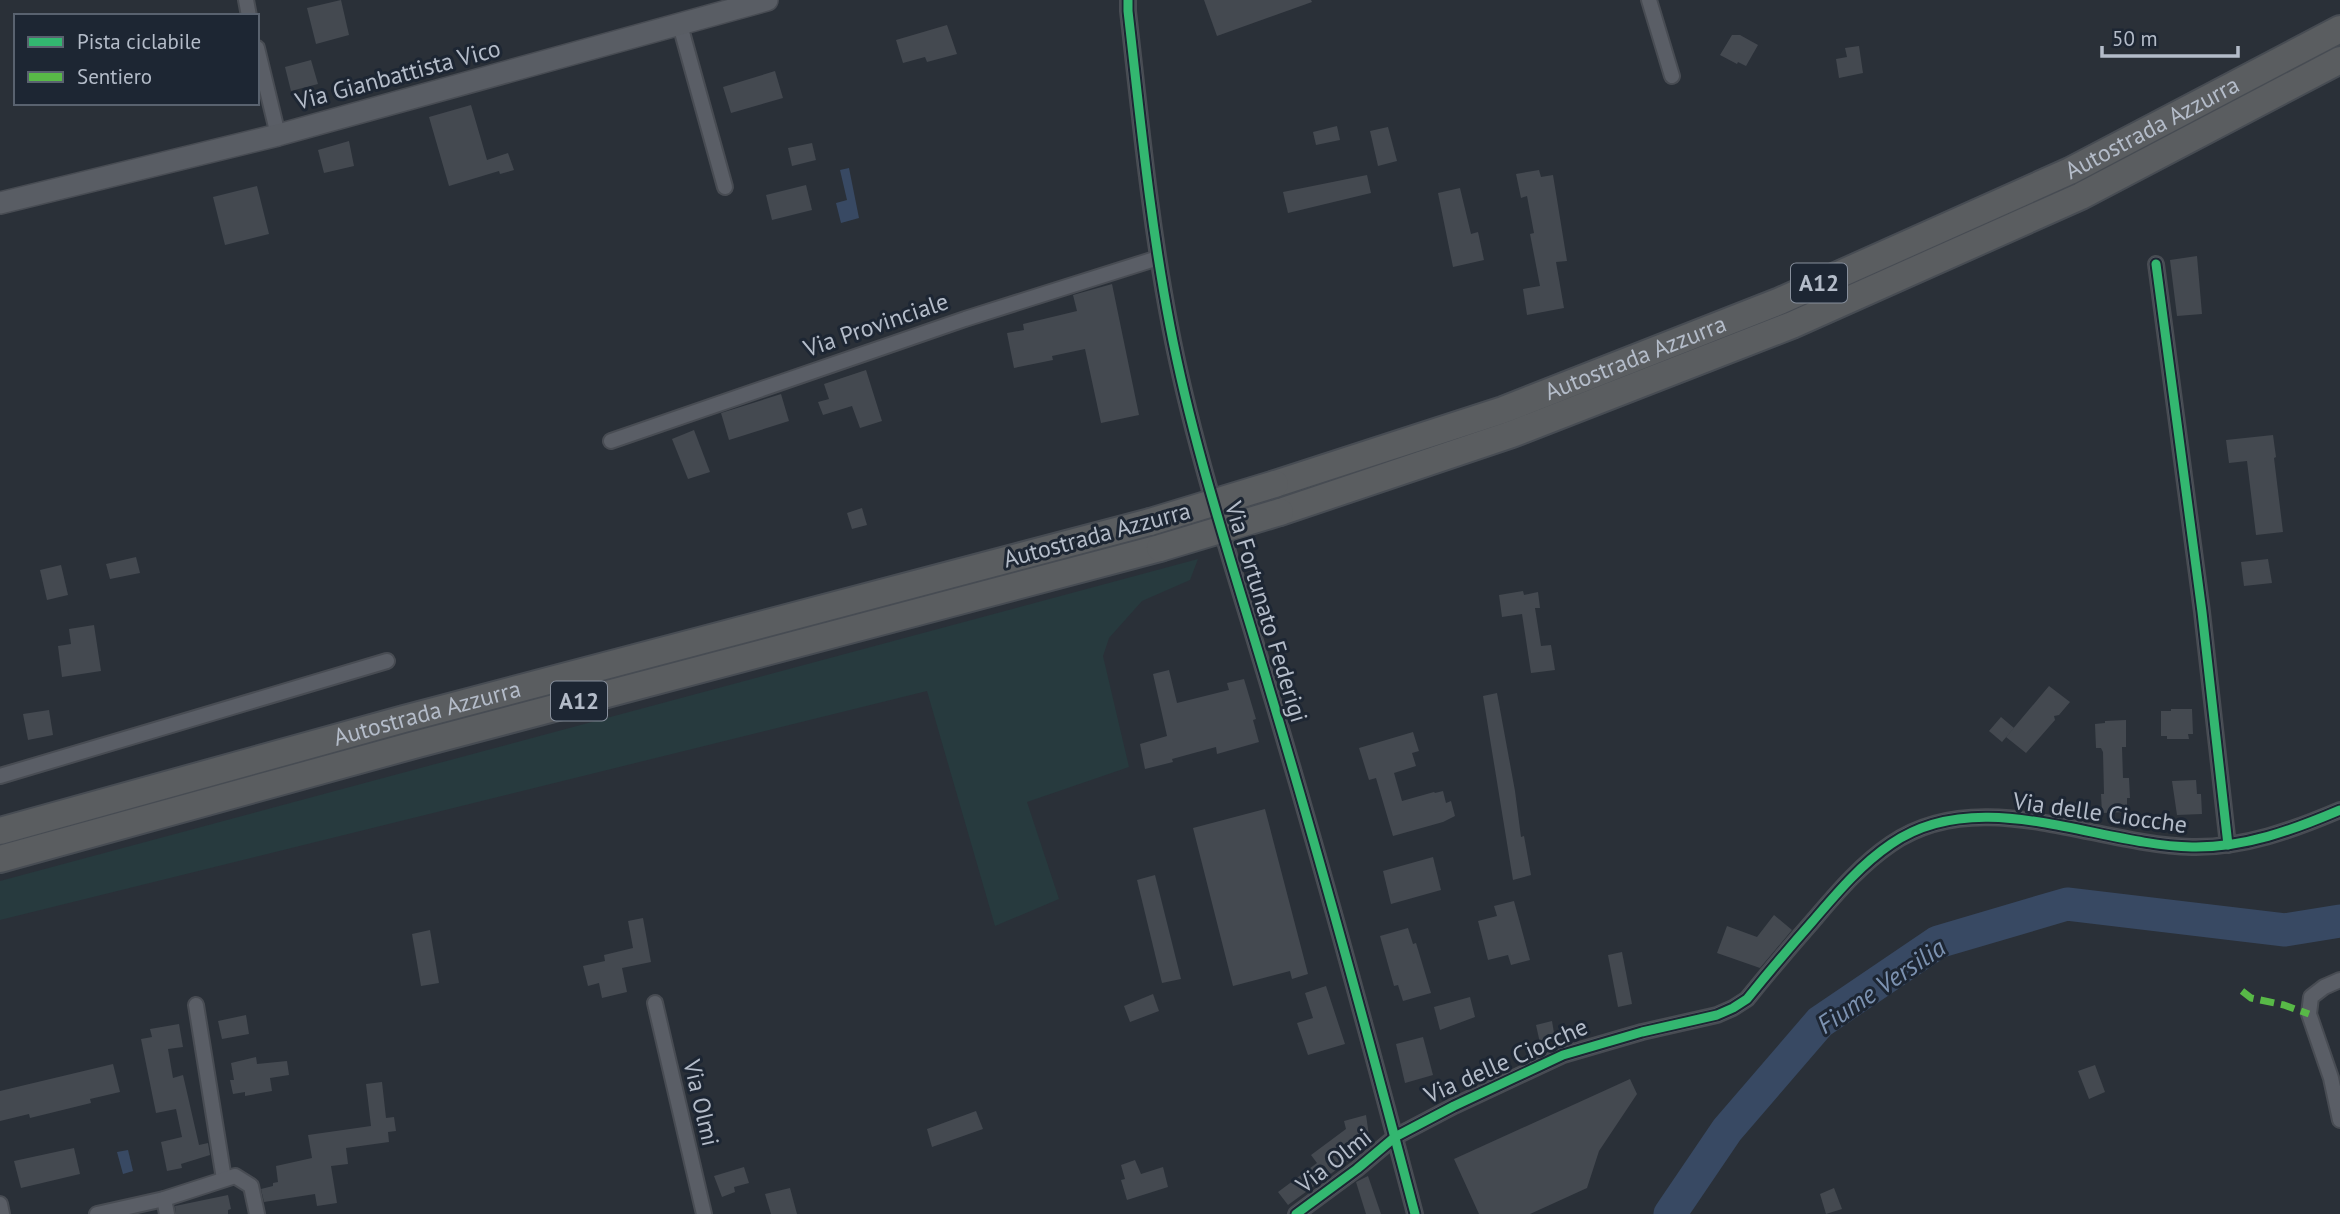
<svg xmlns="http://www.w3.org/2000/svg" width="2340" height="1214" font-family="'PT Sans',sans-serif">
  <rect width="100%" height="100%" fill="#2a3038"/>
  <!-- green -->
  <path fill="#273a3e" d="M1198,559L1190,580L1142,601L1109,638L1103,656L1129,767L1027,802L1059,899L995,926L927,691L0,920V881Z"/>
  <!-- water -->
  <g fill="#384963">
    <path d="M849,168L859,218L841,223L836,203L847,200L840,170Z"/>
    <path d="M128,1150L133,1171L123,1174L117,1152Z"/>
  </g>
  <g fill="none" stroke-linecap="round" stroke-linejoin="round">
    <!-- river -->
    <path stroke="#384963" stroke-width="33" d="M1670,1214L1727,1130L1820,1022L1938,942L2067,904L2285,930L2340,921"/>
  </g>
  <!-- building -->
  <g fill="#444950">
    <path d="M341,0L349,35L316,44L307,8Z"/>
    <path d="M1204,0H1311L1312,2L1217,36Z"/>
    <path d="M947,25L957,54L927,62L925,57L903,63L896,40Z"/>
    <path d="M1732,35H1740L1758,45L1746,66L1738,62L1737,64L1720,55Z"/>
    <path d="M1859,46L1863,73L1839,78L1836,59L1847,57L1845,48Z"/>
    <path d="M311,60L318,84L291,91L285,67Z"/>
    <path d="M775,71L783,98L731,113L723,87Z"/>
    <path d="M471,105L487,160L508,153L514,170L500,174L499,171L449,186L429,117Z"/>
    <path d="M1337,126L1340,140L1316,145L1313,132Z"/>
    <path d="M1388,127L1397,161L1378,166L1370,131Z"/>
    <path d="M349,141L354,166L324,173L318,150Z"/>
    <path d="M812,143L816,160L792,166L788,148Z"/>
    <path d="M1539,170L1541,177L1553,175L1567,261L1556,262L1564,308L1527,315L1523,289L1540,286L1530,234L1534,233L1527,196L1521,198L1516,174Z"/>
    <path d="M1367,175L1371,193L1288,213L1283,192Z"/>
    <path d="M806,185L812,210L772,220L766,195Z"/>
    <path d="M257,186L269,234L225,245L213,197Z"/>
    <path d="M1460,188L1471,234L1478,232L1484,260L1453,267L1438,193Z"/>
    <path d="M2197,256L2202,314L2177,316L2170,260Z"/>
    <path d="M1112,284L1139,415L1101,423L1085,349L1052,356L1053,360L1014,368L1007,333L1024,330L1023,324L1077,311L1073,295Z"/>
    <path d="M866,370L882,421L860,428L852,406L823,415L818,402L829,399L824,384Z"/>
    <path d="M781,394L789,421L729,440L721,413Z"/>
    <path d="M694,430L710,472L688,479L672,439Z"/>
    <path d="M2273,435L2276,457L2274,458L2283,532L2256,535L2247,461L2229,463L2226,440Z"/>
    <path d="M862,508L867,525L852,529L847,513Z"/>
    <path d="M136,557L140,573L110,579L106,564Z"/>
    <path d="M2268,559L2272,583L2244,586L2241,562Z"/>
    <path d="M61,565L68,595L47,600L40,570Z"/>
    <path d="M1523,591L1524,595L1538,592L1540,608H1535L1541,646L1551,645L1555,670L1531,673L1522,614L1502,617L1499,595Z"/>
    <path d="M94,625L101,671L62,677L58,646L71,644L69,629Z"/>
    <path d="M1169,670L1177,703L1229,690L1227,683L1244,679L1256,719L1253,720L1259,742L1217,754L1216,747L1172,759L1173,762L1145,769L1140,744L1167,736L1153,674Z"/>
    <path d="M2049,686L2070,702L2059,715L2054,716L2055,720L2026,753L2006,737Z"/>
    <path d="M1497,693L1515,791L1521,837L1524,836L1531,875L1513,880L1483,696Z"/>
    <path d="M2171,709H2192L2193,734H2188L2189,739H2167V736H2161V711H2171Z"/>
    <path d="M49,710L53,735L28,740L23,714Z"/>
    <path d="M2001,717L2014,728L2002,742L1989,731Z"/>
    <path d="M2126,720V747H2122L2123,778H2129L2130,798H2127V812L2102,813L2101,794H2104L2103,752L2101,748H2096L2095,724L2105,723V721Z"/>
    <path d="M1413,732L1419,751L1412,753L1416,766L1394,773L1402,801L1434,792L1435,793L1443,791L1446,803L1451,801L1455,816L1443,822L1393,836L1376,778L1369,780L1359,748Z"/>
    <path d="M2196,780L2197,794H2201L2202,814L2177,815L2172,781Z"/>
    <path d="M1265,809L1308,974L1292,979L1290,971L1233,986L1193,828Z"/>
    <path d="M1433,857L1441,890L1391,904L1383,871Z"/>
    <path d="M1155,875L1181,979L1162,983L1137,880Z"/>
    <path d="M1514,901L1530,960L1511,965L1508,955L1488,960L1478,921L1497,916L1494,906Z"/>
    <path d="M1774,915L1792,930L1760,968L1717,953L1727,926L1757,937Z"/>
    <path d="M643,918L651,962L622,968L627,992L602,998L599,983L588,986L583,966L605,961L604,955L633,948L628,921Z"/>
    <path d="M1408,928L1413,944L1416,943L1431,993L1403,1001L1398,985L1394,986L1380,936Z"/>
    <path d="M430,930L439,983L421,986L412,934Z"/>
    <path d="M1622,952L1632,1004L1618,1007L1608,955Z"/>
    <path d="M1326,986L1345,1044L1308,1055L1297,1023L1313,1018L1305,993Z"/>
    <path d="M1153,994L1159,1011L1130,1022L1124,1006Z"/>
    <path d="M1470,997L1475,1017L1440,1030L1434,1007Z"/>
    <path d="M246,1015L249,1034L222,1039L218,1021Z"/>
    <path d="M1552,1021L1555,1039L1540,1043L1536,1025Z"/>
    <path d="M179,1024L183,1047L168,1049L173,1078L183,1075L199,1145L208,1143L210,1155L181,1164L182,1168L167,1171L161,1142L182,1137L176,1109L156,1113L141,1039L152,1037L150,1029Z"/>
    <path d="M1423,1037L1433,1075L1405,1083L1396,1044Z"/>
    <path d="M256,1057L257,1064L287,1061L289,1075L270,1078L272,1091L245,1096V1092L233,1094L230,1080H234L231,1063Z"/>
    <path d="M113,1064L120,1092L90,1099L91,1103L30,1118L29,1114L0,1121V1091Z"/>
    <path d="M2095,1065L2105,1092L2089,1099L2078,1071Z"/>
    <path d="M1630,1079L1637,1094L1599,1151L1587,1188L1530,1214H1479L1454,1159Z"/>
    <path d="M382,1082L386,1118L394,1117L396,1131L388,1132L389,1142L346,1148L348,1164L331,1166L337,1203L317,1206L315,1194L264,1202L261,1189L273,1186V1183L278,1182L276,1166L312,1158L308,1135L371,1126L366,1084Z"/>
    <path d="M976,1111L983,1129L932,1147L927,1129Z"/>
    <path d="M1366,1115L1370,1142L1361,1149L1362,1151L1288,1205L1278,1192L1317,1163L1311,1155L1346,1129L1344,1121Z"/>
    <path d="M74,1148L80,1174L21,1188L14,1161Z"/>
    <path d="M1135,1160L1141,1174L1163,1167L1168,1187L1127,1200L1121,1180L1125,1179L1121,1165Z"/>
    <path d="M744,1167L749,1183L734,1187L735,1192L722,1197L714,1176Z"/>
    <path d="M1368,1176L1381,1214H1366L1356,1182Z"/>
    <path d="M790,1188L797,1214H771L765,1194Z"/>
    <path d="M1834,1188L1842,1209L1826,1214L1820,1194Z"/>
    <path d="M228,1195L231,1209L228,1210V1214H176L175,1206Z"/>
  </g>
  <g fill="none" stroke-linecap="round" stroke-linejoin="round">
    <!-- minor casing -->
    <g stroke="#484c53" stroke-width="18">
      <g id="minor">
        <path d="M246,0L249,16"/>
        <path d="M1128,0V11C1140,116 1150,222 1170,326C1194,452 1236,575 1272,698C1323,869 1370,1042 1415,1214"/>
        <path d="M1649,0L1672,76"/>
        <path d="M680,25L725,187"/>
        <path d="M257,48L278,135"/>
        <path d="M2156,264L2202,612L2228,845"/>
        <path d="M611,441L965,319L1158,258"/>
        <path d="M0,776L387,661"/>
        <path d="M2340,980L2324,987L2311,997L2309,1014L2331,1078L2340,1120"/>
        <path d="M655,1003L704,1214"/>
        <path d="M196,1005L224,1179"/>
        <path d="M0,1204L2,1214"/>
        <path d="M97,1214L164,1199"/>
        <path d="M167,1214L164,1199L235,1176L251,1186L257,1214"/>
        <path d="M1296,1214L1357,1169L1395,1137L1454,1106L1563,1055L1642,1032L1717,1015L1733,1008L1747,999C1768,973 1790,947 1812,922C1836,894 1860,865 1891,844C1979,783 2096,845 2192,847C2244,848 2293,830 2340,810"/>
      </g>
    </g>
    <!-- secondary casing -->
    <g stroke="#484c53" stroke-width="24">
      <path id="secondary" d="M0,203L278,135L767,0"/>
    </g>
    <!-- motorway casing -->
    <g stroke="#474c53" stroke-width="30">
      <g id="motorway">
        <path id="s1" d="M1275,484L1503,410L1780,301L2070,171L2340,29"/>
        <path d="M1280,512L1512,434L1792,325L2081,196L2340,60"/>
        <path id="s2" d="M0,831L404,719L1150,522"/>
        <path d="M0,859L414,745L1160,548"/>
      </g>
    </g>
    <!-- minor -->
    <use href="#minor" stroke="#5a5e66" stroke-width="14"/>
    <!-- secondary -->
    <use href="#secondary" stroke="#595d64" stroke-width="21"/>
    <!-- motorway -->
    <use href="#motorway" stroke="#5a5d60" stroke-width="26"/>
    <!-- motorway-bridge casing -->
    <g stroke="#474c53" stroke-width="30" stroke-linecap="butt">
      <g id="motorway-bridge">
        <path d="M1150,522L1275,484"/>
        <path d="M1160,548L1280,512"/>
      </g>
    </g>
    <!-- motorway-bridge -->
    <use href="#motorway-bridge" stroke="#5a5d60" stroke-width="26"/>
    <!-- quiet -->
    <path stroke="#58b947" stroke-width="7" stroke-dasharray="14 7" stroke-linecap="butt" d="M2242,991L2251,998L2284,1005L2309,1014"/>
    <!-- cycleway casing -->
    <g stroke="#1d2633" stroke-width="13">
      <g id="cycleway">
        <path d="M1128,0V11C1140,116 1150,222 1170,326C1194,452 1236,575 1272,698C1323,869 1370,1042 1415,1214"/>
        <path d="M2156,264L2202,612L2228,845"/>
        <path d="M1296,1214L1357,1169L1395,1137L1454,1106L1563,1055L1642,1032L1717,1015L1733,1008L1747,999C1768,973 1790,947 1812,922C1836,894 1860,865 1891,844C1979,783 2096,845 2192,847C2244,848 2293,830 2340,810"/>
      </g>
    </g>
    <!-- cycleway -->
    <use href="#cycleway" stroke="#33b770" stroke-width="9"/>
  </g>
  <g text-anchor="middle" stroke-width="6" stroke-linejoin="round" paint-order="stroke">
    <!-- shield labels -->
    <g fill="#1d2633" stroke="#878f9c" stroke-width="2">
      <rect x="1791" y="263.5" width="56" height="39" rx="5"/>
      <rect x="551" y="681.5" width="56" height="39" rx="5"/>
    </g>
    <g font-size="23" font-weight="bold" fill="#b4bcc9">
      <text x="1819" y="291">A12</text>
      <text x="579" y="709">A12</text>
    </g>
    <!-- street labels -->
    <g font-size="24" fill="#b4bcc9" stroke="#1d2633">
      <text transform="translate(398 75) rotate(-15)" y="8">Via Gianbattista Vico</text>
      <text dy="8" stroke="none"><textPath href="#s1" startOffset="948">Autostrada Azzurra</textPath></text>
      <text transform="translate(876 325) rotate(-19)" y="8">Via Provinciale</text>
      <text dy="8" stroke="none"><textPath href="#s1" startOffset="382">Autostrada Azzurra</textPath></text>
      <text transform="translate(1097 535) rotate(-15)" y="8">Autostrada Azzurra</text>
      <text transform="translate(1266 612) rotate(73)" y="8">Via Fortunato Federigi</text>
      <text dy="8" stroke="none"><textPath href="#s2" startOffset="443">Autostrada Azzurra</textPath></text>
      <text transform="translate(2100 813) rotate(8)" y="8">Via delle Ciocche</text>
      <text transform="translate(1506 1061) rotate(-24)" y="8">Via delle Ciocche</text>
      <text transform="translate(701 1103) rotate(77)" y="8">Via Olmi</text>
      <text transform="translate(1334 1161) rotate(-38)" y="8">Via Olmi</text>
    </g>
    <!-- water labels -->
    <g font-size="26" font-style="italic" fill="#7c92b1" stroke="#1d2633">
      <text transform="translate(1881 986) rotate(-34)" y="9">Fiume Versilia</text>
    </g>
  </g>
  <!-- legend -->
  <rect x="14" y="14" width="245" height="91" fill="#1d2633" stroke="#59626f" stroke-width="2"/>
  <rect x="28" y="37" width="35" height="10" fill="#33b770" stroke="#59626f" stroke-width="2"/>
  <text x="77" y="49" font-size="21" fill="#b4bcc9">Pista ciclabile</text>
  <rect x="28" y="72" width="35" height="10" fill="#58b947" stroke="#59626f" stroke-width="2"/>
  <text x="77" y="84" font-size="21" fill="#b4bcc9">Sentiero</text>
  <!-- scale -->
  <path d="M2102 46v10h136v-10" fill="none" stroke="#b4bcc9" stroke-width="3.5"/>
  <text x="2112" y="46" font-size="21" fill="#b4bcc9" stroke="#1d2633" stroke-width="5" paint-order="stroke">50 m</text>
</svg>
